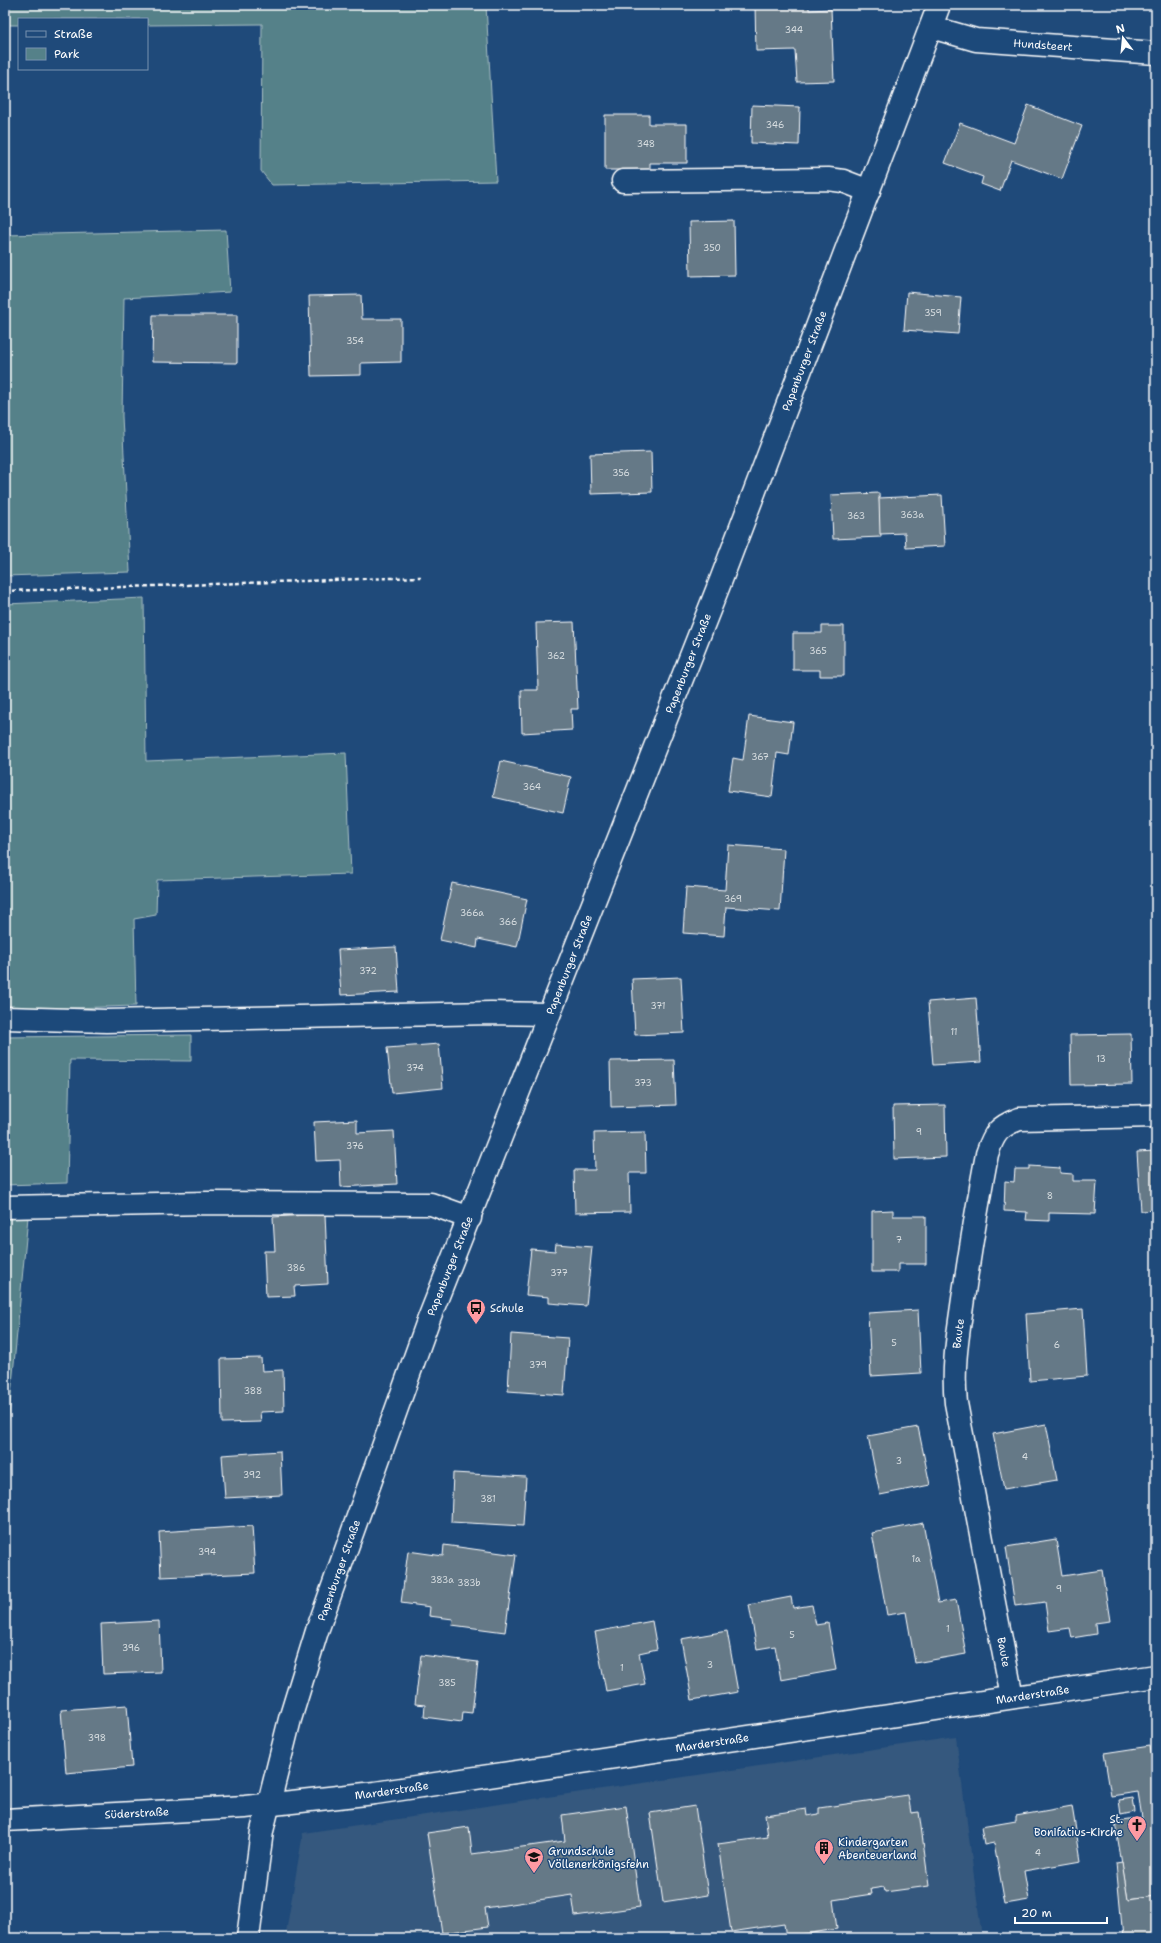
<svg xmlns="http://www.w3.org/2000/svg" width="1161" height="1943" font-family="'Shantell Sans',sans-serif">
  <rect width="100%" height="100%" fill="#1f4a7a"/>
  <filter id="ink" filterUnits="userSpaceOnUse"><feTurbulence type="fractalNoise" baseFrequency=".025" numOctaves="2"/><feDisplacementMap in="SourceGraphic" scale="8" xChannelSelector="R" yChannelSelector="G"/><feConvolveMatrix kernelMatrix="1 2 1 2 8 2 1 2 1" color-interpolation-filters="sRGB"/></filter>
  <g filter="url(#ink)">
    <!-- built -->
    <path fill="#34587e" d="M956,1737L982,1938H285L303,1833Z"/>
    <!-- green -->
    <g fill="#558189" stroke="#aac0c4">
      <path d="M5,5H486L496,181L272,185L261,171L262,24L147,25V19H19V25H5Z"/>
      <path d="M226,230L230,292L124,298L122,416L130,572L5,576V235Z"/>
      <path d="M144,598L146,761L346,753L351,874L157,880L156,915L134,919L136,1006L5,1010V604Z"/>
      <path d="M191,1035V1061L70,1060L67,1183L5,1185V1037Z"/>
      <path d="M5,1217H28L5,1458Z"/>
    </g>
    <!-- building -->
    <g fill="#657987" stroke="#fff">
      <path d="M755,5H809V10L831,9L834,81L797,82L795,50L756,51Z"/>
      <path d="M752,105L800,107L799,145L751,143Z"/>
      <path d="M1028,105L1082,126L1062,179L1011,160L1000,191L981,184L983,177L945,163L960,123L1014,143Z"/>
      <path d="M605,115H649V124H687V163H650V170H605Z"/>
      <path d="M734,221L735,275L690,276L689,222Z"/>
      <path d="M907,292L961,297L958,334L904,330Z"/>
      <path d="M361,295L362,319H401V362L361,363V375L311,376L309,296Z"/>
      <path d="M153,315H237V363L152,362Z"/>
      <path d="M651,452L652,492L591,494L590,454Z"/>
      <path d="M879,493L881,537L833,539L831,495Z"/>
      <path d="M942,495L945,546L906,548L905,533L880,534L879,498Z"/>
      <path d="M574,622L578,709H571L572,730L522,733L521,690H538L536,623Z"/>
      <path d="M822,626H844V676H820V670H793V633H822Z"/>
      <path d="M749,716L793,722L789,755L777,753L772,797L728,791L733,758L743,760Z"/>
      <path d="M501,761L571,777L563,813L493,797Z"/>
      <path d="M728,845L784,849L780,911L726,907L724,936L683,933L686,887L725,890Z"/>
      <path d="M452,883L527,899L517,947L478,939L477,948L440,940Z"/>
      <path d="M396,947L399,992L341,995L338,950Z"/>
      <path d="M681,977L684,1033L635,1035L632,979Z"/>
      <path d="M976,998L981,1062L933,1065L928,1002Z"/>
      <path d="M1131,1034L1132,1084L1071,1085L1070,1035Z"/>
      <path d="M439,1044L443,1088L392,1093L387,1048Z"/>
      <path d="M674,1060L676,1105L611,1107L610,1061Z"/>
      <path d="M945,1105L946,1157L894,1159L893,1106Z"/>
      <path d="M357,1120V1133L394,1131L397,1184L341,1187L340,1160L316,1161L314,1122Z"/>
      <path d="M645,1132L646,1173H629L630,1212L575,1213L574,1170H595L594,1133Z"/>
      <path d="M1156,1151V1210L1141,1211L1137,1152Z"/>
      <path d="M1029,1166L1060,1168V1173L1073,1174V1181H1097L1095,1214L1049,1213V1221L1026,1220L1027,1212L1004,1211L1005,1181L1014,1182L1015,1169H1029Z"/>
      <path d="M893,1210V1216H926V1264H898V1272H872V1211Z"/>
      <path d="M325,1214L328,1284L294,1286L295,1296L266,1297L264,1251H275L273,1217Z"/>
      <path d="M556,1244L592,1247L586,1306L549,1303V1297L526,1295L531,1249L555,1251Z"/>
      <path d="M1083,1309L1087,1376L1030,1381L1026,1314Z"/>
      <path d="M918,1310L921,1373L871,1376L868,1313Z"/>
      <path d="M511,1334L568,1338L564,1395L508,1391Z"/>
      <path d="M261,1358L262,1371L283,1370L284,1411L260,1412L261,1422L222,1423L221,1359Z"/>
      <path d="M1046,1424L1057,1480L1004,1489L993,1434Z"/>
      <path d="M918,1427L930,1485L880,1495L868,1436Z"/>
      <path d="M280,1451L282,1495L225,1498L222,1455Z"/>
      <path d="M453,1473L526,1477L523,1526L451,1522Z"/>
      <path d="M923,1523L938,1603L956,1600L966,1654L915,1663L906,1612L887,1615L872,1533Z"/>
      <path d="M252,1526L255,1573L161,1577L159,1532Z"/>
      <path d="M1056,1539L1062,1576L1102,1570L1110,1621L1095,1623L1096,1634L1072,1638L1070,1628L1049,1631L1045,1602L1015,1606L1006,1547Z"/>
      <path d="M444,1545L516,1555L505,1632L452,1625L453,1619L429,1616L430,1607L401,1603L408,1551L443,1556Z"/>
      <path d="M791,1597L793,1608L812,1605L816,1625L828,1623L836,1670L781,1680L775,1646L757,1649L749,1605Z"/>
      <path d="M159,1621L161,1672L103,1674L101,1624Z"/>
      <path d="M652,1621L657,1649L639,1653L645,1684L606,1691L595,1632Z"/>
      <path d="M727,1631L738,1692L692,1700L681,1639Z"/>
      <path d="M421,1655L478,1662L472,1713L463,1712L462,1722L424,1717L425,1705L415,1704Z"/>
      <path d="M127,1705L132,1767L66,1773L61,1710Z"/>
      <path d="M1150,1746L1156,1784V1896L1128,1900L1115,1822L1142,1818L1138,1792L1111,1796L1104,1753Z"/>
      <path d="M908,1795L911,1813L919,1812L929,1886L885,1892L884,1887L871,1889L872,1894L833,1900L837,1929L786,1937L784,1924L731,1932L718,1844L768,1837L765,1815L806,1809L807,1816L819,1814V1808Z"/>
      <path d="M1133,1798L1135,1812L1121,1815L1119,1800Z"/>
      <path d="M626,1806L640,1907L575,1916L572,1895L485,1908L488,1927L442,1933L427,1833L469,1827L472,1854L565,1841L562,1815Z"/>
      <path d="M695,1806L708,1895L663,1902L650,1813Z"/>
      <path d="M1072,1806L1081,1861L1024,1871L1029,1900L1005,1904L994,1843L984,1845L981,1827L1016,1821V1816Z"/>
      <path d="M1122,1862L1128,1900L1156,1896V1938H1123L1116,1863Z"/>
    </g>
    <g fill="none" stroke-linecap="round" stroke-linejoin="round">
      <!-- minor casing -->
      <g stroke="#fff" stroke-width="25">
        <g id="minor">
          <path id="s1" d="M931,27L976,40L1156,53"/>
          <path d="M623,181L828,179L843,181L869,191"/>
          <path d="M5,1018L106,1021L491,1013L549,1014"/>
          <path d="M5,1207L207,1203L431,1204L470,1218"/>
          <path id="s2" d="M1012,1697L956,1403C952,1367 958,1335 963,1299C970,1251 978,1202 987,1154C994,1133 998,1127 1019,1119L1156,1116"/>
          <path id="s3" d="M5,1820L245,1807L375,1793L1156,1676"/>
          <path id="s4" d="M248,1938L262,1831L290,1719L317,1631L428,1321L721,580L939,5"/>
        </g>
      </g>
      <!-- path -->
      <path stroke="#fff" stroke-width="2.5" stroke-dasharray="4 3" stroke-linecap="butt" d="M5,591L421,577"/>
      <!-- minor -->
      <use href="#minor" stroke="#1f4a7a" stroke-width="22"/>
    </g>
  </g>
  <!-- icons -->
  <defs>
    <g id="bus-pin" transform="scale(1)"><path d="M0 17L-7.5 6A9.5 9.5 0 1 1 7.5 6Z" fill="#ff9aa2" stroke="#1f4a7a"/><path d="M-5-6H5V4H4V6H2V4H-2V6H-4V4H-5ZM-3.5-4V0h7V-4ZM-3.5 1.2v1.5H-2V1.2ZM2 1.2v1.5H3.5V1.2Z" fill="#111"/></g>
    <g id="church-pin" transform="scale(1)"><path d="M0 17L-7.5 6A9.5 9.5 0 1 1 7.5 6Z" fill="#ff9aa2" stroke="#1f4a7a"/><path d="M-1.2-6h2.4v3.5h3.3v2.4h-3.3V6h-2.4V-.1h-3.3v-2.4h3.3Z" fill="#111"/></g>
    <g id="building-pin" transform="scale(1)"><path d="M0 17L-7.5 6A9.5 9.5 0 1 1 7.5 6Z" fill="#ff9aa2" stroke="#1f4a7a"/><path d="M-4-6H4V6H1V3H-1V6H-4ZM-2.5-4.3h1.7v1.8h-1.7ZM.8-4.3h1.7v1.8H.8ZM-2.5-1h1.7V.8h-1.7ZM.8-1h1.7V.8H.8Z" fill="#111"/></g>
    <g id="school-pin" transform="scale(1)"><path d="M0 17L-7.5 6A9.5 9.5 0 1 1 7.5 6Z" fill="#ff9aa2" stroke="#1f4a7a"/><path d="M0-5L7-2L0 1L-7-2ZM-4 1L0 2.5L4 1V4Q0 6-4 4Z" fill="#111"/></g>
  </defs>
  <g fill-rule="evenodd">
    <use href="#bus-pin" x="476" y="1308"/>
    <use href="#church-pin" x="1137" y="1825"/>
    <use href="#building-pin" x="824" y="1848"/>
    <use href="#school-pin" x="534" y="1857"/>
  </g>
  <g text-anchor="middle" stroke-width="3" stroke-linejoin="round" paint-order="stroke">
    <!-- number labels -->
    <g font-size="9" fill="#d8dee1">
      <text x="794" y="33">344</text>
      <text x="775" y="128">346</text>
      <text x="646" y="147">348</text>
      <text x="712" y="251">350</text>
      <text x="933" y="316">359</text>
      <text x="355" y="344">354</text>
      <text x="621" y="476">356</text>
      <text x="912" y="518">363a</text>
      <text x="856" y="519">363</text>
      <text x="818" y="654">365</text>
      <text x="556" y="659">362</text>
      <text x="760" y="760">367</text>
      <text x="532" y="790">364</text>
      <text x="733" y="902">369</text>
      <text x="472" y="916">366a</text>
      <text x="508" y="925">366</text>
      <text x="368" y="974">372</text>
      <text x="658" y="1009">371</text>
      <text x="954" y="1035">11</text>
      <text x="1101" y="1062">13</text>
      <text x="415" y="1071">374</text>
      <text x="643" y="1086">373</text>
      <text x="919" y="1135">9</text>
      <text x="355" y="1149">376</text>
      <text x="1050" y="1199">8</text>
      <text x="899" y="1243">7</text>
      <text x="296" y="1271">386</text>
      <text x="559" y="1276">377</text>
      <text x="894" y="1346">5</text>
      <text x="1057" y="1348">6</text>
      <text x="538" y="1368">379</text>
      <text x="253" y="1394">388</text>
      <text x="1025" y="1460">4</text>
      <text x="899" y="1464">3</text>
      <text x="252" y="1478">392</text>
      <text x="488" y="1502">381</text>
      <text x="207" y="1555">394</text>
      <text x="916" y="1562">1a</text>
      <text x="442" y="1583">383a</text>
      <text x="469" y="1586">383b</text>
      <text x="1059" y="1592">9</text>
      <text x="948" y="1632">1</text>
      <text x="792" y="1638">5</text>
      <text x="131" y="1651">396</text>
      <text x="710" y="1668">3</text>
      <text x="622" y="1671">1</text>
      <text x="447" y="1686">385</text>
      <text x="97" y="1741">398</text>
      <text x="1038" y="1856">4</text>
    </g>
    <!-- street labels -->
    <g font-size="11" fill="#fff" stroke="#1f4a7a">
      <text dy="4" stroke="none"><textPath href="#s1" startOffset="114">Hundsteert</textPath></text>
      <text dy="4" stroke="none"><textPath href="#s4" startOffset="1676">Papenburger Straße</textPath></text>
      <text dy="4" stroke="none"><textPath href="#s4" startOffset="1352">Papenburger Straße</textPath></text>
      <text dy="4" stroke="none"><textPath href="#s4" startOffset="1028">Papenburger Straße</textPath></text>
      <text dy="4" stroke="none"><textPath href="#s4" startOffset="704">Papenburger Straße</textPath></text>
      <text dy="4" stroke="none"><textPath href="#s2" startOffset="369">Baute</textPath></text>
      <text dy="4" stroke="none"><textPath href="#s4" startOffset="380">Papenburger Straße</textPath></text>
      <text transform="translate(1004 1652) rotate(79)" y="4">Baute</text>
      <text dy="4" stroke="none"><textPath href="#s3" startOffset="1036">Marderstraße</textPath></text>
      <text dy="4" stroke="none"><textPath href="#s3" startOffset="712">Marderstraße</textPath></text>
      <text dy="4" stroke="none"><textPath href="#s3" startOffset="388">Marderstraße</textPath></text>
      <text dy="4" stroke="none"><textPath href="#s3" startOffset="132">Süderstraße</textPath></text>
    </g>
    <!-- poi labels -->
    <g font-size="11" fill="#fff" stroke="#1f4a7a" text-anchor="start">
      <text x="490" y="1312">Schule</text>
      <text x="1123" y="1823" text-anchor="end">St.<tspan x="1123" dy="13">Bonifatius-Kirche</tspan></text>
      <text x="838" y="1846">Kindergarten<tspan x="838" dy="13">Abenteuerland</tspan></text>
      <text x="548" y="1855">Grundschule<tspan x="548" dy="13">Völlenerkönigsfehn</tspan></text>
    </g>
  </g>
  <!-- margin -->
  <rect width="1161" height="1943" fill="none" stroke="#1f4a7a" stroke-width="20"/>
  <rect x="10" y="10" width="1141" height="1923" fill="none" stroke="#fff" stroke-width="1.5" filter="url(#ink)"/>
  <!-- legend -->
  <rect x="18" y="18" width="130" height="52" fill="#1f4a7a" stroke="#7992af"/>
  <rect x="26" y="31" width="20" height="6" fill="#1f4a7a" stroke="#7992af"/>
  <text x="54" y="38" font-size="12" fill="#ffffff">Straße</text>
  <rect x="26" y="48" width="20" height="12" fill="#558189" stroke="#7992af"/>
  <text x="54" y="58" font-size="12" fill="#ffffff">Park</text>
  <!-- north arrow -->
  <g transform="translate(1123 38) rotate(344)" stroke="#1f4a7a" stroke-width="3" paint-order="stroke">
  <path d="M0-3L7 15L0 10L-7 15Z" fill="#ffffff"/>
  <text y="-6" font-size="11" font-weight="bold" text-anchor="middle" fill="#ffffff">N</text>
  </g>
  <!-- scale -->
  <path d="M1015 1917v6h92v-6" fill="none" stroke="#ffffff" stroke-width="2"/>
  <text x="1021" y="1917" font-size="12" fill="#ffffff" stroke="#1f4a7a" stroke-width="3" paint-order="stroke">20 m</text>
</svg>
